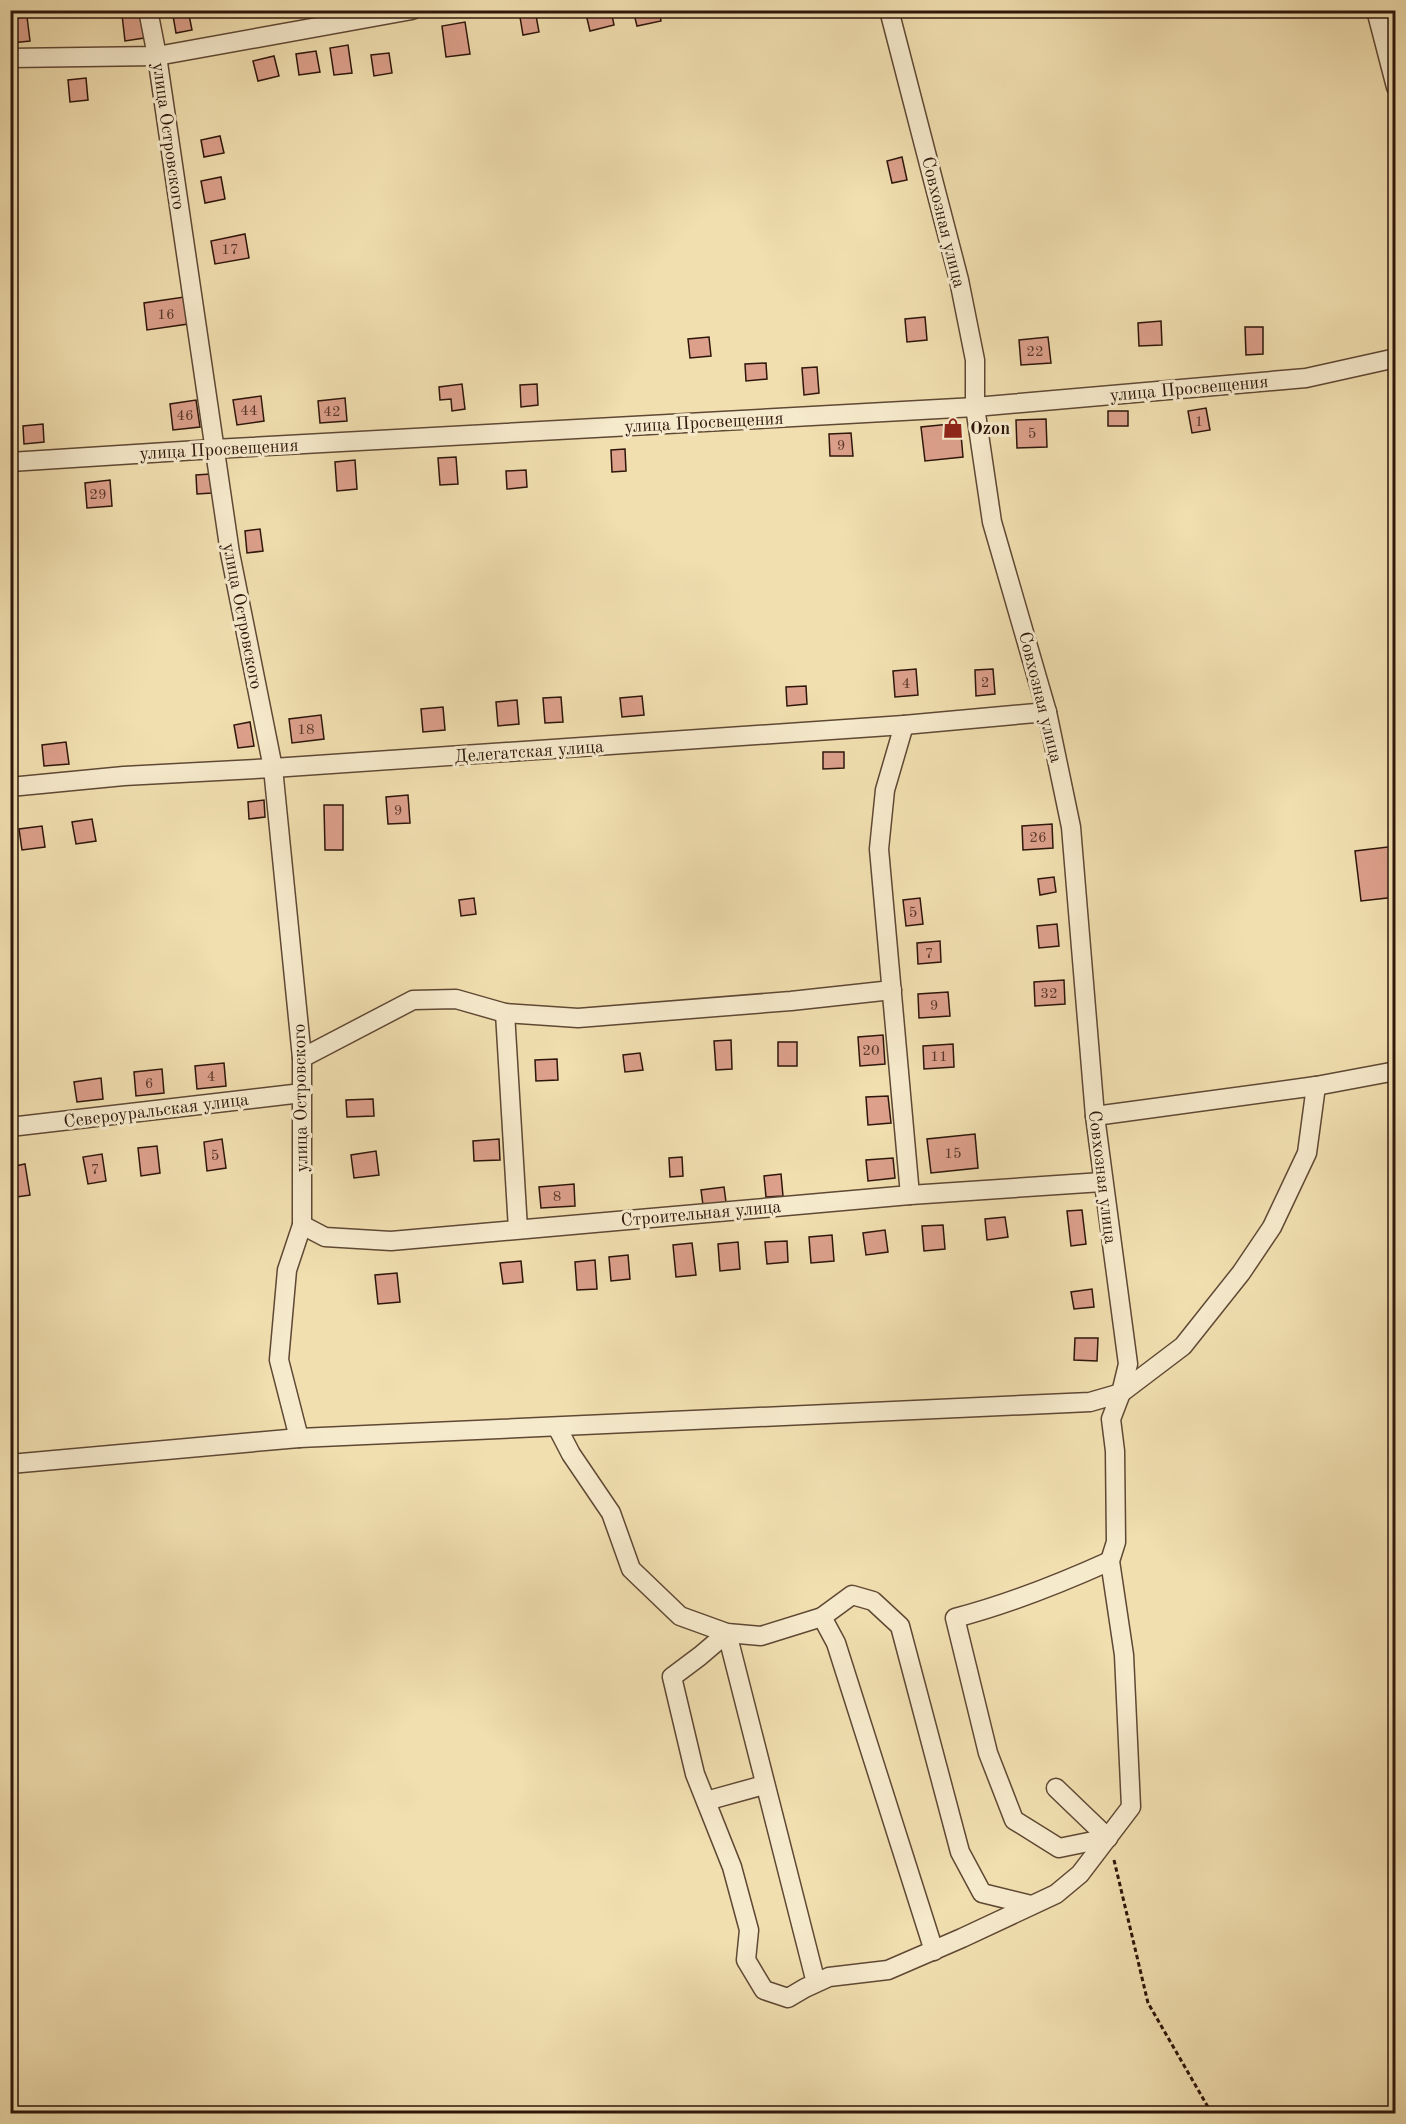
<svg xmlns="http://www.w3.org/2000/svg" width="1406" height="2124" font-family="'Old Standard TT',serif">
  <rect width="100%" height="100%" fill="#f1dfb0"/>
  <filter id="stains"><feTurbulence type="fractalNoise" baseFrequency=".00333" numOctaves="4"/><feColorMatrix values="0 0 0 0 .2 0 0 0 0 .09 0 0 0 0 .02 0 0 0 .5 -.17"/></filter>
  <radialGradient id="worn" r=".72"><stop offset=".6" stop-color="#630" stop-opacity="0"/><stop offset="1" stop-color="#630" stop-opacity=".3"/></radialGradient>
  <!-- building -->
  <g fill="#dca08b" stroke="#2e160b" stroke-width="1.5">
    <path d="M172,10H188L192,30L176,33Z"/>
    <path d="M535,10L539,32L523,35L519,11Z"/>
    <path d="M585,10H611L614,25L590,31Z"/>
    <path d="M633,10H659L661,21L637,26Z"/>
    <path d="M141,13L144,38L125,41L122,15Z"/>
    <path d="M27,17L30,41L11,43L10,19Z"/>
    <path d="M465,22L470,54L446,57L442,26Z"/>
    <path d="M348,45L352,73L334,75L330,48Z"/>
    <path d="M316,51L320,72L299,75L296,54Z"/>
    <path d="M389,53L392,73L374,76L371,55Z"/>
    <path d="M274,56L279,76L258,81L253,61Z"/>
    <path d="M86,78L88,100L70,102L68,80Z"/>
    <path d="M220,136L224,153L204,157L201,140Z"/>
    <path d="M902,157L907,180L892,183L887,161Z"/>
    <path d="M221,177L225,199L205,203L201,181Z"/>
    <path d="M245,234L249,258L215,264L211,241Z"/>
    <path d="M184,297L188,324L147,330L144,303Z"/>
    <path d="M925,317L927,340L907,342L905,319Z"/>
    <path d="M1161,321L1162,345L1139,346L1138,323Z"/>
    <path d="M1245,327H1263V354L1246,355Z"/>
    <path d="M709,337L711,356L690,358L688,339Z"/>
    <path d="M1048,337L1051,363L1021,365L1019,340Z"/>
    <path d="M766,363L767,379L746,381L745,364Z"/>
    <path d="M817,367L819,393L804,395L802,368Z"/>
    <path d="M462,384L465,409L452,411L451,399L440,400L439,387Z"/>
    <path d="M537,384L538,405L521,407L520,385Z"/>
    <path d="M261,396L264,421L237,425L233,400Z"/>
    <path d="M345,398L347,421L320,423L318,401Z"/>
    <path d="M196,400L200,427L173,430L170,404Z"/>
    <path d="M1206,408L1210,430L1192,433L1188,411Z"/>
    <rect x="1108" y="411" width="20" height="15"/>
    <path d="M1046,419L1047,447L1017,448L1016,420Z"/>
    <path d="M960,423L963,457L925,461L921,427Z"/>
    <path d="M43,424L44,442L24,444L23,426Z"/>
    <path d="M851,433L853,456H830L829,434Z"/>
    <path d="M625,449L626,471L612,472L611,450Z"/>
    <path d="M456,457L458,484L440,485L438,458Z"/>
    <path d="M355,460L357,489L337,491L335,462Z"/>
    <path d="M526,470L527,487L507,489L506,471Z"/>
    <path d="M210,474L212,493L197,494L196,475Z"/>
    <path d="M110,480L112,506L87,508L85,483Z"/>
    <path d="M260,529L263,551L247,553L245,531Z"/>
    <path d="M916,669L918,695L895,697L893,671Z"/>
    <path d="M993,669L995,694L976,696L975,670Z"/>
    <path d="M806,686L807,704L787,706L786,687Z"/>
    <path d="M642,696L644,715L622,717L620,698Z"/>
    <path d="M561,697L563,722L545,723L543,698Z"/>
    <path d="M517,700L519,724L498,726L496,702Z"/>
    <path d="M443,707L445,730L423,732L421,709Z"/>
    <path d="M321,715L324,739L292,743L289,719Z"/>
    <path d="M250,722L254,746L238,748L234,725Z"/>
    <path d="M66,742L69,764L44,766L42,745Z"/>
    <path d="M823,752H844V768L823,769Z"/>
    <path d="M408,795L410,823L388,824L386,797Z"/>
    <path d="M264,800L265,817L249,819L248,802Z"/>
    <path d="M324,805H343V850H325Z"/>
    <path d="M92,819L96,841L76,844L72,822Z"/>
    <path d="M1052,824L1053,848L1023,850L1022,826Z"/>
    <path d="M42,826L45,847L22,850L19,829Z"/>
    <path d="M1396,846V897L1361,901L1355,851Z"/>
    <path d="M1054,877L1056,892L1040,895L1038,879Z"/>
    <path d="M474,898L476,914L461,916L459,900Z"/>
    <path d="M920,898L923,924L906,926L903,900Z"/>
    <path d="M1057,924L1059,946L1039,948L1037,926Z"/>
    <path d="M940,941L941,962L918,964L917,943Z"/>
    <path d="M1064,980L1065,1004L1035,1006L1034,982Z"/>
    <path d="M948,992L950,1016L919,1018L918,994Z"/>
    <path d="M883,1035L885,1064L860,1066L858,1037Z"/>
    <path d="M731,1040L732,1069L716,1070L714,1041Z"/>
    <rect x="778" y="1042" width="19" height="24"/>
    <path d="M953,1044L954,1067L924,1069L923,1046Z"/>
    <path d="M640,1053L643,1070L625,1072L623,1055Z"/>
    <path d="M557,1059L558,1080L536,1081L535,1060Z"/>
    <path d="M224,1063L226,1086L197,1089L195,1066Z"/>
    <path d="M162,1069L164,1093L136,1096L134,1072Z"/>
    <path d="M101,1078L103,1099L77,1102L74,1082Z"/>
    <path d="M888,1096L891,1123L868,1125L866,1097Z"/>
    <path d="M373,1099L374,1116L347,1117L346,1100Z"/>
    <path d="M975,1134L978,1168L931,1173L927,1139Z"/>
    <path d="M222,1139L226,1168L207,1171L204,1142Z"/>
    <path d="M499,1139L500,1160L474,1161L473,1141Z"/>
    <path d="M157,1146L160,1173L141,1176L138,1148Z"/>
    <path d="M376,1151L379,1175L354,1178L351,1155Z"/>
    <path d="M102,1154L106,1181L88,1184L83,1157Z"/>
    <path d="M682,1157L683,1176L670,1177L669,1158Z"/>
    <path d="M893,1158L895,1178L868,1181L866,1160Z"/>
    <path d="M25,1164L30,1195L10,1198V1167Z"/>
    <path d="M781,1174L783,1196L766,1197L764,1176Z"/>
    <path d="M574,1184L575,1206L541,1208L539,1187Z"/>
    <path d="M724,1187L726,1202L703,1205L701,1190Z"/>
    <path d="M1082,1210L1086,1244L1071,1246L1067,1211Z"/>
    <path d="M1005,1217L1008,1237L987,1240L985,1219Z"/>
    <path d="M943,1225L945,1249L924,1251L922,1226Z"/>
    <path d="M885,1230L888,1252L866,1255L863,1233Z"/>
    <path d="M832,1235L834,1261L811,1263L809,1237Z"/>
    <path d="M787,1241L788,1262L767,1264L765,1242Z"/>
    <path d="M738,1242L740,1269L720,1271L718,1244Z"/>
    <path d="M692,1243L696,1275L676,1277L673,1245Z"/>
    <path d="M628,1255L630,1279L611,1281L609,1257Z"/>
    <path d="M595,1260L597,1289L577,1290L575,1262Z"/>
    <path d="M521,1261L523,1282L503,1284L500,1263Z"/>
    <path d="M397,1273L400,1302L378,1304L375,1275Z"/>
    <path d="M1092,1289L1094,1307L1074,1309L1071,1292Z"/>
    <path d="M1075,1338H1098L1097,1361L1074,1360Z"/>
  </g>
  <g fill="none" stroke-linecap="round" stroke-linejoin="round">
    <!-- minor casing -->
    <g stroke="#5f4834" stroke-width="21">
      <g id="minor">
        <path d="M148,10L157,56L230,553L273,768L302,1058V1225L287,1270L279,1360L299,1438"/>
        <path d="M1376,10L1396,87"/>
        <path d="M10,58L157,56L412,10"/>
        <path d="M10,462L214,449L975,407L1306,378L1396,358"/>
        <path d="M904,725L885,790L879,849L910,1195"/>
        <path d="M10,787L124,776L273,768L904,725L1047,712"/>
        <path d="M505,1013L518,1229"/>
        <path d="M302,1058L413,1000L456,999L505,1013L578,1018L791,1001L892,990"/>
        <path d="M1095,1116L1316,1086L1396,1071"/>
        <path d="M10,1127L302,1093"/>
        <path d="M302,1225L325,1237L391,1241L910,1195L1102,1182"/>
        <path d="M557,1427L571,1454L611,1513L631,1569L680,1616L727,1633L761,1636L822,1617L852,1595L873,1601L900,1626L960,1852L982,1893L1031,1905"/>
        <path d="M10,1464L299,1438L1090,1402L1121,1393L1183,1346L1241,1273L1272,1227L1307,1153L1316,1086"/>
        <path d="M822,1617L836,1643L934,1951"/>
        <path d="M1056,1788L1108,1838"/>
        <path d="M706,1801L764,1785"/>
        <path d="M1108,1838L1059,1848L1014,1820L988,1753L955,1618C1009,1604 1059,1584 1110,1561"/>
        <path d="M816,1983L727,1633L700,1656L672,1677L695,1774L732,1867L749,1930L746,1960L764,1990L788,1998L805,1988L829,1977L888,1970L962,1938L1056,1894L1080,1874L1131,1807L1124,1655L1110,1561L1116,1542L1115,1451L1111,1419L1121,1393L1128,1364L1095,1116L1071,827L1047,712L992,522L975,407V360L959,280L889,10"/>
      </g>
    </g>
    <!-- path -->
    <path stroke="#2e160b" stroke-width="3" stroke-dasharray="4.5 3" stroke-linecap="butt" d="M1114,1860L1148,2003L1212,2114"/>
    <!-- minor -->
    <use href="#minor" stroke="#f6eacc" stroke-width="18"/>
  </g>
  <!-- icons -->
  <defs>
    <g id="shop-bare" transform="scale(1.62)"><path d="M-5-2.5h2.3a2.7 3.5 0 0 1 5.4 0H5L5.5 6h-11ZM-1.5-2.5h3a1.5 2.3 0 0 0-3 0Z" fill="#8f2418" stroke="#f6eacc" stroke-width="2.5" paint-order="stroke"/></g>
  </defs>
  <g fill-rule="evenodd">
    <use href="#shop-bare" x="953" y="428"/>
  </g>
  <g text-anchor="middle" stroke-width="6" stroke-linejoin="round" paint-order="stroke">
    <!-- number labels -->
    <g font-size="15" fill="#5a382b">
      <text x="230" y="254">17</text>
      <text x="166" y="319">16</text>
      <text x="1035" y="356">22</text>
      <text x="249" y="415">44</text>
      <text x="332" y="416">42</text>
      <text x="185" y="420">46</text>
      <text x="1199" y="426">1</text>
      <text x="1032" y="438">5</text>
      <text x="841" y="450">9</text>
      <text x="98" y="499">29</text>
      <text x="985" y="687">2</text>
      <text x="906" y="688">4</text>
      <text x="306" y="734">18</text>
      <text x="398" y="815">9</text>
      <text x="1038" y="842">26</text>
      <text x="913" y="917">5</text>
      <text x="929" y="958">7</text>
      <text x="1049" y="998">32</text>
      <text x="934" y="1010">9</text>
      <text x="871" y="1055">20</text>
      <text x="939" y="1061">11</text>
      <text x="211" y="1081">4</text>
      <text x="149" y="1088">6</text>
      <text x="953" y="1158">15</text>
      <text x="215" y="1160">5</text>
      <text x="95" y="1174">7</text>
      <text x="557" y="1201">8</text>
    </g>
    <!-- street labels -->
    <g font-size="18" fill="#2e160b" stroke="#f6eacc">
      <text transform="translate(169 136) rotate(82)" y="6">улица Островского</text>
      <text transform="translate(944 222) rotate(76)" y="6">Совхозная улица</text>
      <text transform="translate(1189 388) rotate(-5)" y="6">улица Просвещения</text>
      <text transform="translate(704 422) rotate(-3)" y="6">улица Просвещения</text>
      <text transform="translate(219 449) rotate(-3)" y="6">улица Просвещения</text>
      <text transform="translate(243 616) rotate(79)" y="6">улица Островского</text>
      <text transform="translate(1041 697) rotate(76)" y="6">Совхозная улица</text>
      <text transform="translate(529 751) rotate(-4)" y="6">Делегатская улица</text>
      <text transform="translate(300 1098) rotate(-91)" y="6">улица Островского</text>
      <text transform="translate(156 1110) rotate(-7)" y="6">Североуральская улица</text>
      <text transform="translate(1103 1177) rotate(83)" y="6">Совхозная улица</text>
      <text transform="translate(701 1213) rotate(-5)" y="6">Строительная улица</text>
    </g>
    <!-- poi labels -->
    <g font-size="18" font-weight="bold" fill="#2e160b" stroke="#f6eacc" text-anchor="start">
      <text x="970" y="434">Ozon</text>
    </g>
  </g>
  <!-- margin -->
  <rect width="1406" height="2124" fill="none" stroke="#f1dfb0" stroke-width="36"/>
  <rect x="12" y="12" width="1382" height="2100" fill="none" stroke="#2e160b" stroke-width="3"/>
  <rect x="18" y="18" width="1370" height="2088" fill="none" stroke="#2e160b" stroke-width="1.5"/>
  <rect width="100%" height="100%" filter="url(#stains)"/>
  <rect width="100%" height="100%" fill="url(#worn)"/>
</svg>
